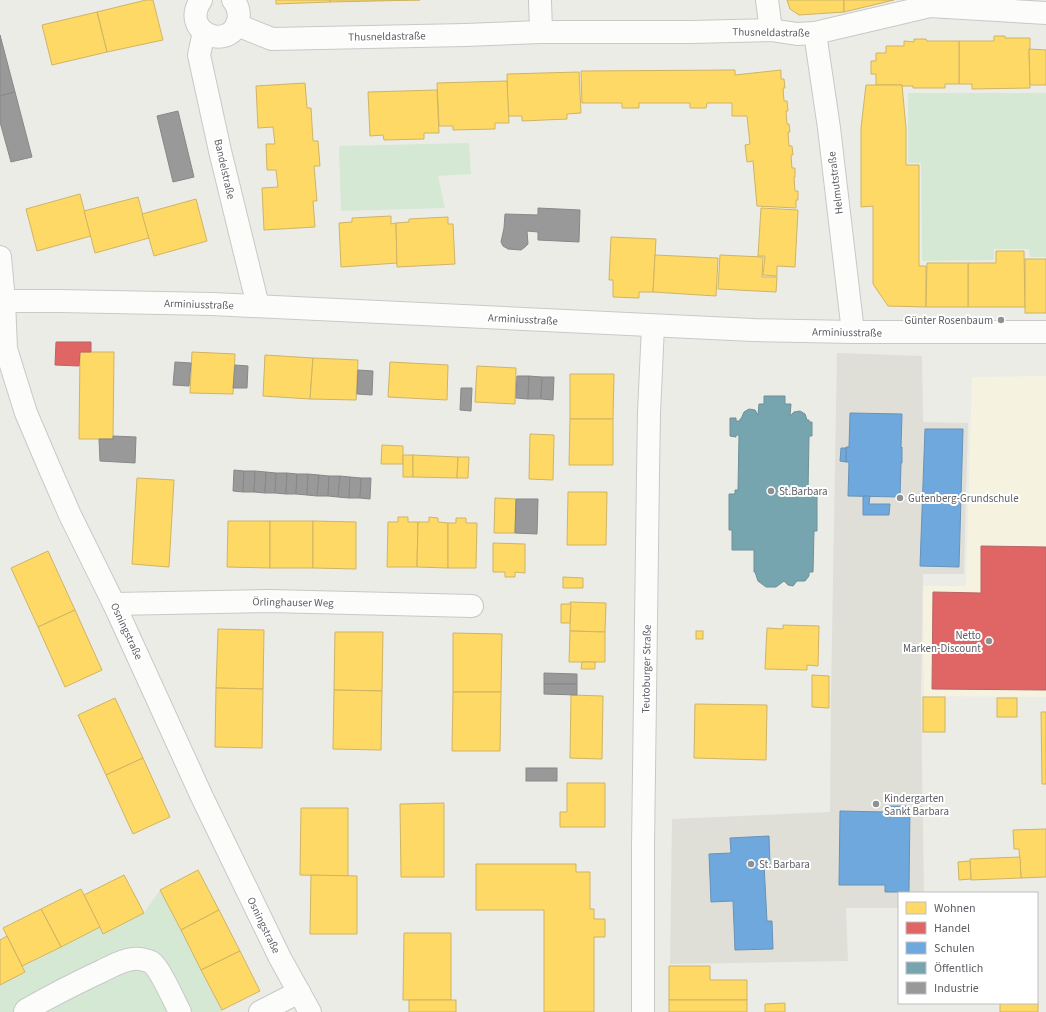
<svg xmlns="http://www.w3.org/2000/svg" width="1046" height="1012" font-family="'Source Sans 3',sans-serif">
  <rect width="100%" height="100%" fill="#ecece7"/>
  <!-- commercial -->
  <path fill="#f5f3e0" d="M1046,376V697L924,696L923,586H966L972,377Z"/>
  <!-- education -->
  <path fill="#dfded7" d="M837,353L922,356L923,422L968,423L964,574H923L921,696L924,893H899V908H846L848,961L670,964L672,819L830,812L831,694Z"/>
  <!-- green -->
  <g fill="#d5e8d4">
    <path d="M908,93H1046V257H1030L1029,249H994V260L922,261L921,163H908Z"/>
    <path d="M469,143L471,174L438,176L445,208L341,211L339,146Z"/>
    <path d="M160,890L223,1012H0V985L25,972L22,966L100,927L144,913Z"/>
  </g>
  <!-- homes -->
  <g fill="#ffd966" stroke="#ceb465">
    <path d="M146,0H153L163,40L107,52L97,12Z"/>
    <path d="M276,0H330V2L276,4Z"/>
    <path d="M330,0H375V1L330,2Z"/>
    <path d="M375,0H420L375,1Z"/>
    <path d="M787,0H844V12L799,15L790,9Z"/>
    <path d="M844,0H894L844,12Z"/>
    <path d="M97,12L107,52L52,65L42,25Z"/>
    <path d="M994,36H1005V38H1030V49H1029L1030,88L972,89V84H959V41H994Z"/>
    <path d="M914,39H926L927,41H959V84H945V88H913V86H902V85H876V74H871V61H876V53H886V46H904V41L914,42Z"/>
    <path d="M1029,49L1046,50V85H1030Z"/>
    <path d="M735,70V75L781,70V79H784L785,88H783L784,101H787L788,111H786L787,124H789L790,132H788L789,146H792L793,155H791L792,168H795V177H794L795,191H798V200H796V208L757,206L753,161L747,162L745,145L750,144L747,116H732V103H707L706,108H690V103H639V108H622V103H582L581,71Z"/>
    <path d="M579,72L581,113L567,114V119L522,121V116H508L507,74Z"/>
    <path d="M507,81L509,123H495V129L453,130V126H439L437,83Z"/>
    <path d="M305,83L307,108H311L313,141H318L320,166H314L317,201H313L315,227L264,230L262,188L278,187L276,170H267L266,144H275L273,127L258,128L256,86Z"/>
    <path d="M866,85H902L906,128V165H919V266H926V307L888,306L873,284V206L861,207V128Z"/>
    <path d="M437,90L439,133H424V139L384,140L383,135L370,136L368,92Z"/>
    <path d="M80,194L91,236L37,251L26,209Z"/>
    <path d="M138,197L149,238L95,253L84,211Z"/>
    <path d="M196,199L207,241L154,256L142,214Z"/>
    <path d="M761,208L798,210L795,267L777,266V276L763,275L765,256H758Z"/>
    <path d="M391,216V224L396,223L397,263L341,267L339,223L352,222V218Z"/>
    <path d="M448,217V224H453L455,264L397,267L396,223L409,222V219Z"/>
    <path d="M611,237L656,239L653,292H639V298L613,297V280H609Z"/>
    <path d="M996,251H1024L1025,307H968V263H996Z"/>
    <path d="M655,255L718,258L716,296L653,292Z"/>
    <path d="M720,255L763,257L762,277H777L776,292L718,289Z"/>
    <rect x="1025" y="259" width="21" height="54"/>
    <path d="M927,263H968V307H926Z"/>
    <path d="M80,352H114L113,439H79Z"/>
    <path d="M192,352L235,354L233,394L190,393Z"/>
    <path d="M265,355L313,358L310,399L263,396Z"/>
    <path d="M313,358L358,360L356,400L310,399Z"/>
    <path d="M390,362L448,365L447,400L388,397Z"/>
    <path d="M477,366L516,368L515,404L475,402Z"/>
    <path d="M570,374H614L613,419H570Z"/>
    <path d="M570,419H613V465H569Z"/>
    <path d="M530,434L554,435L553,480L529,479Z"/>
    <path d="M382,445L403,446V464H381Z"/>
    <rect x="403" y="455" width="10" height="22"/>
    <path d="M413,455L458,457L457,478L413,477Z"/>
    <path d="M458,457H469L468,478H457Z"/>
    <path d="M137,478L174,480L169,567L132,564Z"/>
    <path d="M568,492H607L606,545H567Z"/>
    <path d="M495,498L516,499L515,533H494Z"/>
    <path d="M398,517H408V522H418L417,567H387L388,522H398Z"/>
    <path d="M429,517L438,518V522L448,523V568L417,567L418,522H429Z"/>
    <path d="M456,518H466V523H477L476,568H448V523H456Z"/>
    <path d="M228,521H270V568L227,567Z"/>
    <rect x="270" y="521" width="43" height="47"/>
    <path d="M313,521L356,522V569L313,568Z"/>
    <path d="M493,543L525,544V573L515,572V577H505V572H493Z"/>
    <path d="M48,551L75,610L38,627L11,568Z"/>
    <path d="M563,577L583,578V588H563Z"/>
    <path d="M570,602L606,603L605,632L570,631Z"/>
    <path d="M561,604H571L570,623H561Z"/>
    <path d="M75,610L102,670L65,687L38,627Z"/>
    <path d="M783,625L819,626L818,666L807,665V670L765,669L767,628L783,629Z"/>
    <path d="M218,629L264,630L263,689L216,688Z"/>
    <path d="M570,631L605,632V662H569Z"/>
    <rect x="696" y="631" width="7" height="8"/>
    <path d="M335,632H383L382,691L334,690Z"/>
    <path d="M453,633L502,634L501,692H453Z"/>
    <path d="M582,662H595V669H581Z"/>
    <path d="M812,675L829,676V708L812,707Z"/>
    <path d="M216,688L263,689L262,748L215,747Z"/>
    <path d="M334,690L382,691L381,750L333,749Z"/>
    <path d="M453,692H501L500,751H452Z"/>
    <path d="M571,695L603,696L602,759L570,758Z"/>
    <rect x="923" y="697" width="22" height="35"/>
    <path d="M115,698L143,758L106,775L78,715Z"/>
    <rect x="997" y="698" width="20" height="19"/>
    <path d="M695,704L767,705L766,760L694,758Z"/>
    <path d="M1041,712H1046V784H1042Z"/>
    <path d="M143,758L170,817L133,834L106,775Z"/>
    <path d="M567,783H605V827H560V812H567Z"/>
    <path d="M444,803V877H401L400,804Z"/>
    <path d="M301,808H348V876L300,875Z"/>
    <path d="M1046,829V877L1021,878L1019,849H1014L1013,830Z"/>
    <path d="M1020,857L1021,878L971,880L970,859Z"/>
    <path d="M970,861L971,879L959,880L958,862Z"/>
    <path d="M476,864H576V872H590V909H594V919H605V937H594V1012H544V910H476Z"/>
    <path d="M198,870L219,910L181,930L160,890Z"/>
    <path d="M124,875L144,913L103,934L84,895Z"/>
    <path d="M311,875L357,876V934H310Z"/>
    <path d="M81,889L100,927L61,947L41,909Z"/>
    <path d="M41,909L61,947L22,966L3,928Z"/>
    <path d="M219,910L240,951L201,970L181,930Z"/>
    <path d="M404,933H451V1000H403Z"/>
    <path d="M7,936L25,972L0,985V940Z"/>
    <path d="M240,951L260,991L222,1010L201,970Z"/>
    <path d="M669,966H710V980H747V1000H669Z"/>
    <rect x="409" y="1000" width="47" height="12"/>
    <rect x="669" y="1000" width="78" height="12"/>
    <path d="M1037,1002H1038V1012H1000V1003H1037Z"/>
    <path d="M785,1003V1012H765V1004Z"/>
  </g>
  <!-- shops -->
  <g fill="#e06666" stroke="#b86465">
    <path d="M56,342H91V352H80L79,366L55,365Z"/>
    <path d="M981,546L1046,547V690L932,689L933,592L981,593Z"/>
  </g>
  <!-- schools -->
  <g fill="#6fa8dc" stroke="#6992b8">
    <path d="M850,413L902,414L901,448L902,447V463H901L900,497L848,496L849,462H846V447H849Z"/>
    <path d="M925,429H963L959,567L920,566Z"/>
    <path d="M841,448H846V462L840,461Z"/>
    <path d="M863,496H870L869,504H890L889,515H863Z"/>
    <path d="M885,806H910L909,892H885V885H839L840,811L885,812Z"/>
    <path d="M769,836L770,864H764L767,921H772L773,949L735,950L733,901L711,902L709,854L731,853L730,838Z"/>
  </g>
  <!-- public -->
  <path fill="#76a5af" stroke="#6e9098" d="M764,396H785V404H791L790,416L794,412L800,411L805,414L807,420H809V422H812V436H809L808,492H817L816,496H817V531H814L813,572H809V576L805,581H797L793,586L788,585L784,581L776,587H766L758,581L755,572H754V550H732V530H729V494H735V490H738L739,435H736V437L730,436V418H736V421H740V419H741L744,412L749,409L755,410L758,415L759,404H764Z"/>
  <!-- industry -->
  <g fill="#999" stroke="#878889">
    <path d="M0,35L15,92L0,96Z"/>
    <path d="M15,92L32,157L11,162L0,122V96Z"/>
    <path d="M178,111L194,177L173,182L157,116Z"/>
    <path d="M538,208L580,210L579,242L538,240V232L527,231L528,244L525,247L521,250L508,249L503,246L501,242L504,228L505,214L538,215Z"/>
    <path d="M175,362L191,363L189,386L173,385Z"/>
    <path d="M235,365L248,366L247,388H233Z"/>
    <path d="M358,370L373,371L372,395L357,394Z"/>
    <path d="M517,376H529L528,399L516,398Z"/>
    <path d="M529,376L542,377L541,399H528Z"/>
    <path d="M542,377H554L553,400L541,399Z"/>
    <path d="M461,388H472L471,411L460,410Z"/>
    <path d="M113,436L136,437L135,463L100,461L99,439H113Z"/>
    <path d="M234,470L244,471L243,492L233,491Z"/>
    <path d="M244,471H255L254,492H243Z"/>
    <path d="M255,471L266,472L265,493L254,492Z"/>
    <path d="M266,472L276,473L275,493H265Z"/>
    <path d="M276,473H287L286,494L275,493Z"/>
    <path d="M287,473L297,474L296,494H286Z"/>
    <path d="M297,474H308L307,495L296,494Z"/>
    <path d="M308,474L319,475L317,496L307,495Z"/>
    <path d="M319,475L329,476L328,496H317Z"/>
    <path d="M329,476H340L338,497L328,496Z"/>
    <path d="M340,476L350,477L349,498L338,497Z"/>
    <path d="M350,477L361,478L360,498H349Z"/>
    <path d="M361,478H371L370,499L360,498Z"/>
    <path d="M516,499H538L537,534L515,533Z"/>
    <path d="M544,673L577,674V684H544Z"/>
    <path d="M544,684H577V695L544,694Z"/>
    <rect x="526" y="768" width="31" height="13"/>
  </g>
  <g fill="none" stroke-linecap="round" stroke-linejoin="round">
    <!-- street casing -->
    <g stroke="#c8c8c8" stroke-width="24">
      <g id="street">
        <path d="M201,0C179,33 230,52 238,21C240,13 238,6 233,0"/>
        <path d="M540,0L541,32"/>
        <path d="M767,0L771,30"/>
        <path d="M237,25L272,39L465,35L541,32H691L771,30L797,34L815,33L930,6L1046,13"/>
        <path d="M204,32L199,55L220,151L258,306"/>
        <path d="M815,33L829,128L853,332"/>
        <path d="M0,257L4,301L6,349L26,413L49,467L70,515L114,604L202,797L280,958L310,1012"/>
        <path d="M114,604L270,601L472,606"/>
        <path d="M25,1012L26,1010C51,996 76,983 102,971C112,966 122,960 133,959C138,958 146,960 151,962C160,968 174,1001 180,1012"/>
        <path d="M260,1012L299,992"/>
        <path d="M643,1012V846L648,473L649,413L653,326"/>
      </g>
    </g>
    <!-- secondary casing -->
    <g stroke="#c9c9c9" stroke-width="24">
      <path id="secondary" d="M0,301H60L212,304L753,330L853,332H1046"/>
    </g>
    <!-- street -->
    <use href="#street" stroke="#fcfcfb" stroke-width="22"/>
    <!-- secondary -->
    <use href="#secondary" stroke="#fcfcfb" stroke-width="22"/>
  </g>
  <!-- markers -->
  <g fill="#8e9092" stroke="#fff" stroke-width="1.5">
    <circle cx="1001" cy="320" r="4"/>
    <circle cx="771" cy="491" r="4"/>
    <circle cx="900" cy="498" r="4"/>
    <circle cx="989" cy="641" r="4"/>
    <circle cx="876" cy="804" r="4"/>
    <circle cx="751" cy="864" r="4"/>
  </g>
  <g text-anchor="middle" stroke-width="4" stroke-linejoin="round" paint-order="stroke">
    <!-- street labels -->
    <g font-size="11" fill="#5c5f64" stroke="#fff">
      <text transform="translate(771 32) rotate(1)" y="4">Thusneldastraße</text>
      <text transform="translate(387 36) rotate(-1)" y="4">Thusneldastraße</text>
      <text transform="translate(225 169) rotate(77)" y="4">Bandelstraße</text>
      <text transform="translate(835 183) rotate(-97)" y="4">Helmutstraße</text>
      <text transform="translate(199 304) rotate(2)" y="4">Arminiusstraße</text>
      <text transform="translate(523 319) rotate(3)" y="4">Arminiusstraße</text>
      <text transform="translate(847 332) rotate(1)" y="4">Arminiusstraße</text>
      <text transform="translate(293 602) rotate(1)" y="4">Örlinghauser Weg</text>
      <text transform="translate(127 631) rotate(65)" y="4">Osningstraße</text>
      <text transform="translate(646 669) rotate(-89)" y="4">Teutoburger Straße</text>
      <text transform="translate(264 925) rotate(64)" y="4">Osningstraße</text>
    </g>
    <!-- poi labels -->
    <g font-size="11" fill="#5c5f64" stroke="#fff" text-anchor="start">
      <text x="993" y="324" text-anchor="end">Günter Rosenbaum</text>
      <text x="779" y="495">St.Barbara</text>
      <text x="908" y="502">Gutenberg-Grundschule</text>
      <text x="981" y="639" text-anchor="end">Netto<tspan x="981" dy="13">Marken-Discount</tspan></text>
      <text x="884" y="802">Kindergarten<tspan x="884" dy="13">Sankt Barbara</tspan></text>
      <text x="759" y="868">St. Barbara</text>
    </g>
  </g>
  <!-- legend -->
  <rect x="898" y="892" width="140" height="112" fill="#ffffff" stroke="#bebfc1"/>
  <rect x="906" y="902" width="20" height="12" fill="#ffd966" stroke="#bebfc1"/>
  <text x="934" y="912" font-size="12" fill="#5c5f64">Wohnen</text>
  <rect x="906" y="922" width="20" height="12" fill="#e06666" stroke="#bebfc1"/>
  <text x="934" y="932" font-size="12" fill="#5c5f64">Handel</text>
  <rect x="906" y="942" width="20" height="12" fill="#6fa8dc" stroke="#bebfc1"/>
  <text x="934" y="952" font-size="12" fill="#5c5f64">Schulen</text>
  <rect x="906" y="962" width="20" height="12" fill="#76a5af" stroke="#bebfc1"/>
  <text x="934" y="972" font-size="12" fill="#5c5f64">Öffentlich</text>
  <rect x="906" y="982" width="20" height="12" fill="#999999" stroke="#bebfc1"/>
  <text x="934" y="992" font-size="12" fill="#5c5f64">Industrie</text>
</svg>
